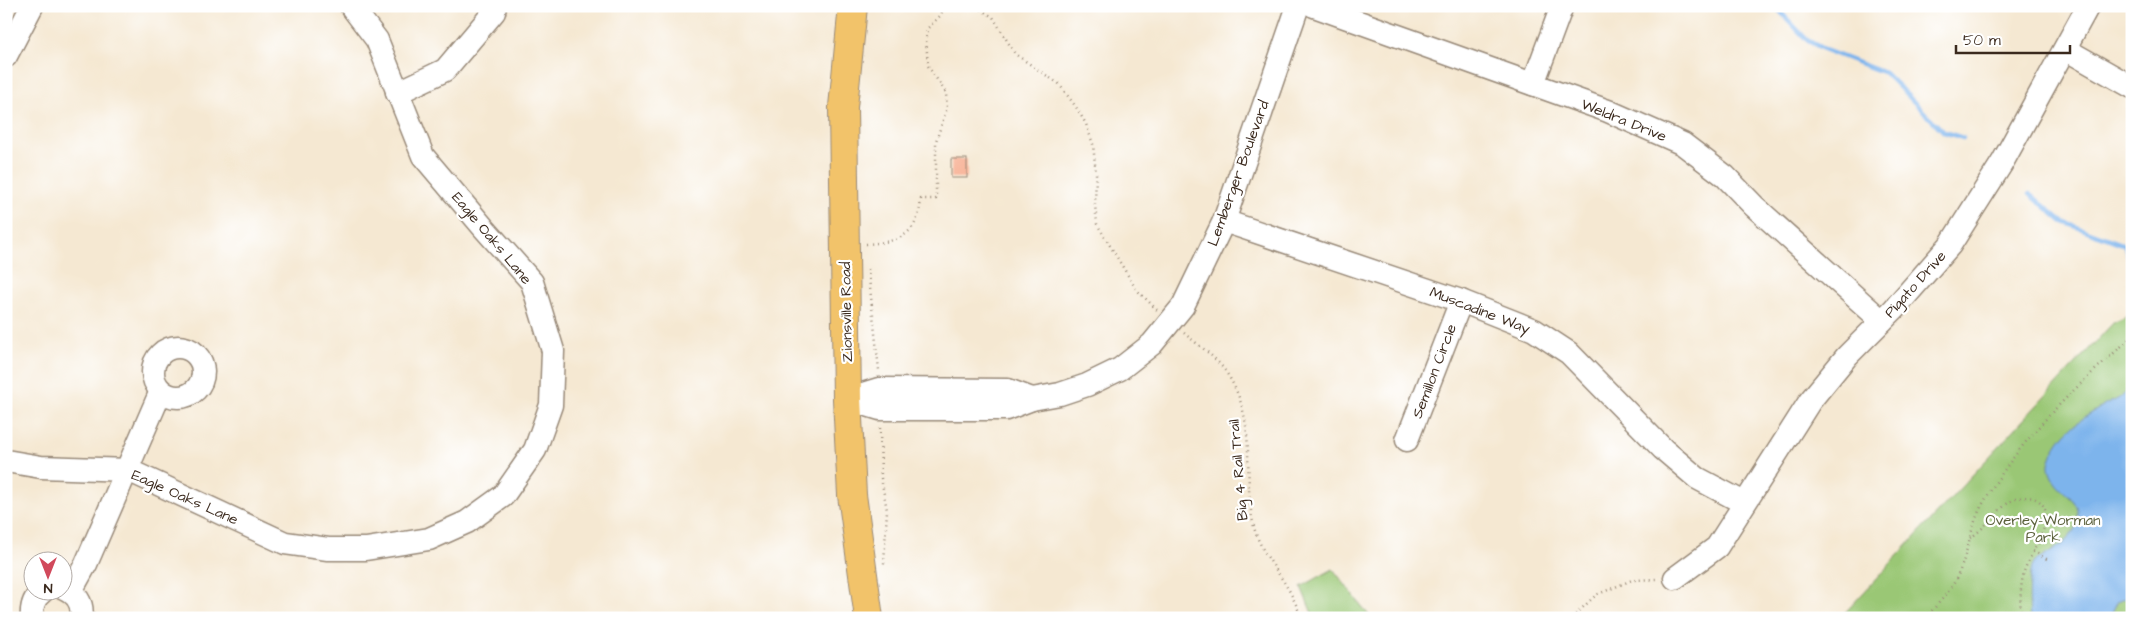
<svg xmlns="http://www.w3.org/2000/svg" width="2138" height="624" font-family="'Architects Daughter',sans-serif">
  <rect width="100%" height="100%" fill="#fff"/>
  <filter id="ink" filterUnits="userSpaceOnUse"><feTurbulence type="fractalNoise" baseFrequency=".02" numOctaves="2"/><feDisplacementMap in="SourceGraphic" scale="10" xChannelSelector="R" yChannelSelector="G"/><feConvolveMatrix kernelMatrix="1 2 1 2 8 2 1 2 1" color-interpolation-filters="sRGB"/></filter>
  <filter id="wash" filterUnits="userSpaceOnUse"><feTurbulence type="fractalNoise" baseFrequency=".0096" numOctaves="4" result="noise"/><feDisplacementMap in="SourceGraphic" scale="20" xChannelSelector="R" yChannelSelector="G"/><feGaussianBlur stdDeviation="1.12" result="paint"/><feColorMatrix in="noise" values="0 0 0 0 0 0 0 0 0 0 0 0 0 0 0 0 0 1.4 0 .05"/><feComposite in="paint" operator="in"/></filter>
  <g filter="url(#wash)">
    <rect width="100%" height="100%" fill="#f5e8d2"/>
    <!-- green -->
    <g fill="#9ac775" stroke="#6a784a">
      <path d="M2132,314V618H1840L2113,323Z"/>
      <path d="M1333,569L1371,618H1314L1301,587Z"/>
    </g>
    <!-- water -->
    <path fill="#7db4ec" stroke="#5c6f85" d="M2132,384V600L2125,598L2118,601L2110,618H2030C2029,607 2028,568 2035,561C2037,559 2038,560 2041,558C2052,551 2070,541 2075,528C2087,496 2061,499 2051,475C2049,470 2048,465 2050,460C2059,432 2081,419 2105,405C2110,402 2117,400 2122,396C2125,392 2128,388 2132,384Z"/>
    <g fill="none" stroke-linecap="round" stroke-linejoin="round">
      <!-- stream -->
      <g stroke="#7db4ec" stroke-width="4.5">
        <path d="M1775,6L1807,40L1825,50L1885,73L1944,132L1963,138"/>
        <path d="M2030,194L2063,222L2125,245L2132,269"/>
      </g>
    </g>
    <g id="blocks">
      <!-- building -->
      <rect fill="#f7af92" x="951" y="159" width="16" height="19"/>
    </g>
  </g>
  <g filter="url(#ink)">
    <use href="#blocks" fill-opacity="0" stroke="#988978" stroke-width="1"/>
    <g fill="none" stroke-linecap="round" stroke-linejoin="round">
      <!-- minor casing -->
      <g stroke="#988978" stroke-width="25">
        <g id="minor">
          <path d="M1314,6L1608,111L1683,144L1725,176L1754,206L1882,321"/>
          <path d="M2065,49L2132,87"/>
          <path d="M6,56L32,6"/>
          <path d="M1533,84L1562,6"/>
          <path d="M397,93L445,70L494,12L495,6"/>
          <path d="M1224,221L1461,301L1534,330L1569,353L1663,449L1697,478L1744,503"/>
          <circle cx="178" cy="372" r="25"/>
          <path d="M847,399L880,409H1006L1032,399L1060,394L1087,385L1120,369L1152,344L1183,306L1224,221L1298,6"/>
          <path d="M847,399L879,389L1008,390L1032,399"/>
          <path d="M1407,440L1461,301"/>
          <path d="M6,461L41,467L128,470L285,543L328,549H366L429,539L467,522L503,496L535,450L551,405L553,351L532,282L483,227L423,156L377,40L351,6"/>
          <path d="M1675,578L1717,547L1810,401L1847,356L1894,309L1950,245L2002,163L2088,6"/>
          <path d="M62,587C76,593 84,603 81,618"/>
          <path d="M71,591L86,564L161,391"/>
          <path d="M32,618C31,607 34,598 42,592"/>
        </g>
      </g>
      <!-- major casing -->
      <g stroke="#988978" stroke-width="30">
        <path id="major" d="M853,6L843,107L847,399L852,495L869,618"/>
      </g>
      <!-- path -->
      <g stroke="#988978" stroke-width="2.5" stroke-dasharray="1 4" stroke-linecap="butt">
        <path d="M956,6L980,9L993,17L1015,54L1059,84L1076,107L1086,124L1093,144L1096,174L1095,205L1097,224L1136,289L1157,310"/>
        <path d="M866,244C899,242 918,236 921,199H936V141L947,108L946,93L928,66L926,40L927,29L941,15L944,6"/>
        <path d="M868,269L879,370"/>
        <path d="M1184,333C1198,345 1216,357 1226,372C1260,423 1241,472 1254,527C1259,549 1276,568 1287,587C1293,596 1297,608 1302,618"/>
        <path d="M880,428L881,478L887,510L884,564"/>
        <path d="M1970,538C1986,528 1998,508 2013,500C2019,497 2030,496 2036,499C2062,514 2029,553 2024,572C2020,587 2020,603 2021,618"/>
        <path d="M2033,551L2050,561"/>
        <path d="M1572,618L1596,595L1632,580L1656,579"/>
        <path d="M1925,618C1935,607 1947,595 1954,583C1967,560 1969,531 1981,507C2018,440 2075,387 2132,337"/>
      </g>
      <!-- minor -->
      <use href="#minor" stroke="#fff" stroke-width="22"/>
      <!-- major -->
      <use href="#major" stroke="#f2c36a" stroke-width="28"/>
    </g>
  </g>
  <g text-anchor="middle" stroke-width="4.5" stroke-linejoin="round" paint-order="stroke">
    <!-- street labels -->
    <g font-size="15" fill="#3b2a1e" stroke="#fff">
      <text transform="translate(1624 120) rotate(22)" y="5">Weldra Drive</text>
      <text transform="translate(1238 173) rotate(-70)" y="5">Lemberger Boulevard</text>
      <text transform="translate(492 238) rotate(50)" y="5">Eagle Oaks Lane</text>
      <text transform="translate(1915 284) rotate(-48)" y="5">Pigato Drive</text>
      <text transform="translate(1480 310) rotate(21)" y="5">Muscadine Way</text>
      <text transform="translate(846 312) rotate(-91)" y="5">Zionsville Road</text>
      <text transform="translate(1434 371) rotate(-69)" y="5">Semillon Circle</text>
      <text transform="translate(1238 470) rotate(-95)" y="5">Big 4 Rail Trail</text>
      <text transform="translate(185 497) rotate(24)" y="5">Eagle Oaks Lane</text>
    </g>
    <!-- park labels -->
    <g font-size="15" fill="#5c613c" stroke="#fff">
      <text x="2043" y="525">Overley-Worman<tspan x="2043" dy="17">Park</tspan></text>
    </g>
  </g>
  <!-- margin -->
  <rect width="2138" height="624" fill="none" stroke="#fff" stroke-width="25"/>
  <!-- north arrow -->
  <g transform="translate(48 576) rotate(180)"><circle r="24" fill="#ffffff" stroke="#b1aaa5"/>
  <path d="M0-4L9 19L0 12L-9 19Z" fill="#d1495b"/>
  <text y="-8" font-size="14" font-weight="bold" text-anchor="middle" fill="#3b2a1e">N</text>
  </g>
  <!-- scale -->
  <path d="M1956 45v8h114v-8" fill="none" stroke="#3b2a1e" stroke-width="2.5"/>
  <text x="1963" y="45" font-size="15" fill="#3b2a1e" stroke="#ffffff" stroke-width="4" paint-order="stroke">50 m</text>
</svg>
